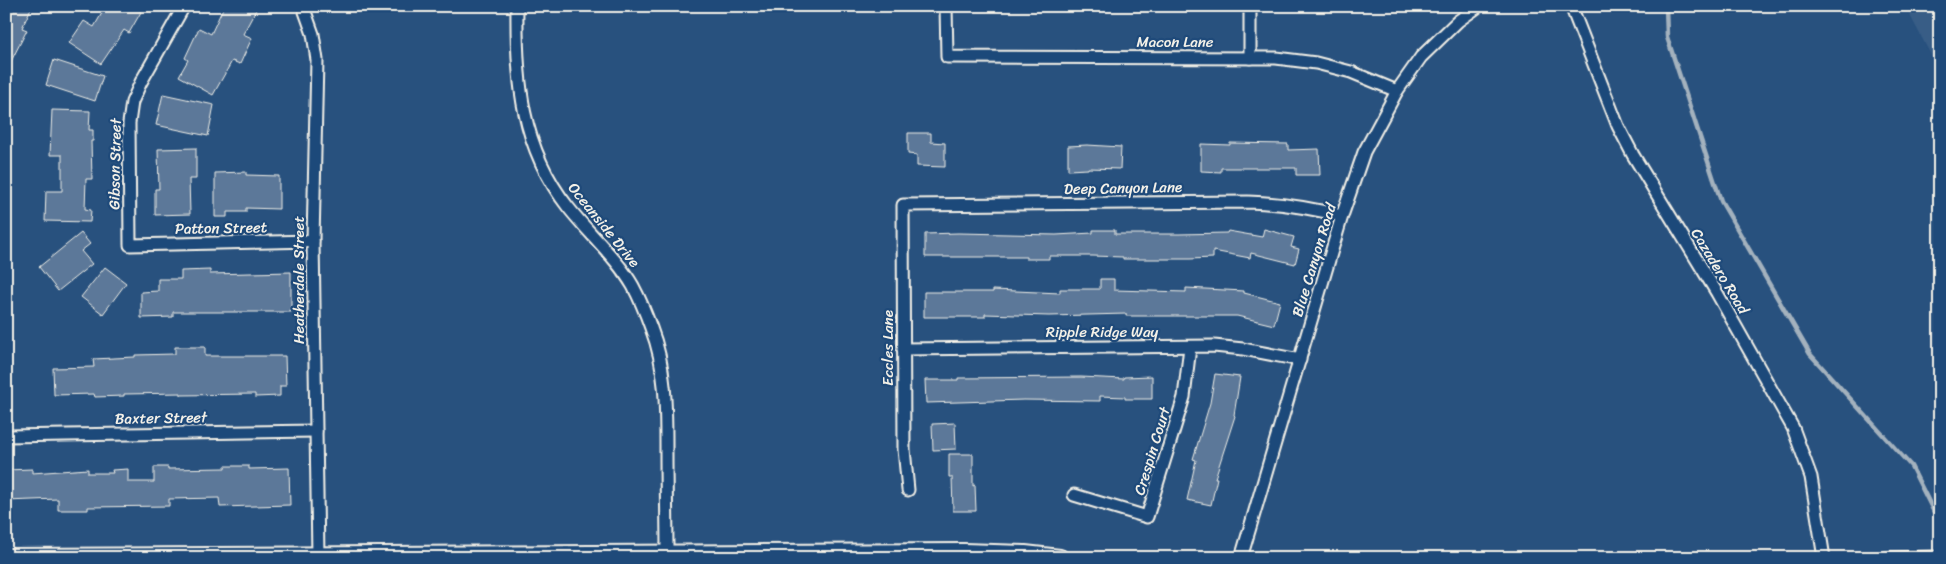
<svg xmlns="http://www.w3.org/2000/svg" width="1946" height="564" font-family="Sriracha,sans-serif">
  <rect width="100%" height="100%" fill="#28517e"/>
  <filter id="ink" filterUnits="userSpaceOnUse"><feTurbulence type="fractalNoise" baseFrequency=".02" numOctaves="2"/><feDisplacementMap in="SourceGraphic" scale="10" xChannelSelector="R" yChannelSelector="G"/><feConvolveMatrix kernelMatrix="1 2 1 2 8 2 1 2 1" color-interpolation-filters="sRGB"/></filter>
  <g filter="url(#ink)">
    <!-- built -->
    <path fill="#375d86" d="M1913,6H1940V72L1906,8Z"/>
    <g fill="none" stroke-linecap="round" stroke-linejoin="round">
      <!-- stream -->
      <path stroke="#a4b2be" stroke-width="4.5" d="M1666,6L1667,37L1721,201L1810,354L1911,466L1940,524"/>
    </g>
    <!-- building -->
    <g fill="#5b7899" stroke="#f4f1e8">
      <path d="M6,6H32L22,28L27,30L6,71Z"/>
      <path d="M106,6H132L141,12L129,33L124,30L101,64L69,43L84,21L94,27Z"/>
      <path d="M224,6H258L243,34L252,38L240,64L232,61L213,95L179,76L188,60L185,58L199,28L211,34Z"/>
      <path d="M54,60L103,76L95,101L46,85Z"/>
      <path d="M163,94L214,105L208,136L156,125Z"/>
      <path d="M52,110L90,111L89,130H93V141H91L92,179H86L85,209L91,210L90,222L45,221L46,191H62V155H50Z"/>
      <path d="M908,133H931V142L945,143V167L917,166V155L908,154Z"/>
      <path d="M1230,143L1288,144V150L1319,149L1320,175H1296V168H1221V172L1201,171V144L1230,145Z"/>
      <path d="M1087,145L1121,147L1120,169L1088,168V169L1068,170V146Z"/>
      <path d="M196,148V179H189L190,214L155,215V189H159L158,149Z"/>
      <path d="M246,172V175L279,176V209L246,208V212H227V217H215V173Z"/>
      <path d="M1264,229L1294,237L1291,247L1299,249L1295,264L1251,253L1250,258L1213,251V258L1190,259H1123V257L1093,256H1049V259H1026V257H925V234L958,233L1056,235L1093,233V230H1115V234H1179L1227,233L1228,231L1262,237Z"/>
      <path d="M81,233L90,244L81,251L92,264L58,291L39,267Z"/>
      <path d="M105,267L126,283L103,314L81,297Z"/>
      <path d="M210,270V274L291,272V312H173V317L141,318V292L158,291V279H181V271Z"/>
      <path d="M1100,279H1114V290L1186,292V288L1244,291V293L1280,302L1274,325L1237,316H1126V314L1049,316L985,314V317H924V292H993V290L1060,293V289H1100Z"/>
      <path d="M175,347H205V356H285L286,386H280V396L255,397V394L181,395V393L124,394V396L95,397L94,394L54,395L53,368L94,367L93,359L135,357V355L175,354Z"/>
      <path d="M1215,374L1240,377L1234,415L1235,416L1215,478H1217L1211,505L1187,500L1196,460L1193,459L1210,403Z"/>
      <path d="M1152,376V399H1125V397L1100,396V401L1024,400L926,403L925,380H958V378L1081,377L1124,379V377Z"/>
      <path d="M955,423L956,449L933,450L932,424Z"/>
      <path d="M949,454H973V486L975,485L976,511H953L952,477H949Z"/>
      <path d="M225,466H249V469L289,468L290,505L220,507L219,498L169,499V506L88,507V510H58V499L6,501V470L32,469V473L88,469V473H113L112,470L128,469V482H154V467H168V469L225,468Z"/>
    </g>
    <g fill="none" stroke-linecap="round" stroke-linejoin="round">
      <!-- street casing -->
      <g stroke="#f4f1e8" stroke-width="15">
        <g id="street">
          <path d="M184,6L141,82L132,102L129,123L130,245L313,241"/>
          <path d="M303,6L313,34L317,60L313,241L318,556"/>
          <path d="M517,6C516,80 521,147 568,207C589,234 616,257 633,286C640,299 646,314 651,328C667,369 666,413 666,455C666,488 667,521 667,554"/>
          <path d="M946,6L947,57L1276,58L1316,63L1351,72L1397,91"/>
          <path d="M1250,6V58"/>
          <path d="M1571,6L1618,126L1633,155L1717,293L1793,428L1811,477L1824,558"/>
          <path d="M903,349L1214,346L1243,349L1300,360"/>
          <path d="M6,436L316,431"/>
          <path d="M908,490L904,449L903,205L1248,202C1281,203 1311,208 1342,216"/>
          <path d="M1074,495L1147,517L1184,397L1190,347"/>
          <path d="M1241,558L1342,216L1364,152L1397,91L1421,57L1458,21L1479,6"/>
          <path d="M1886,558L1940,557"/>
        </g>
      </g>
      <!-- secondary casing -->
      <g stroke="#f4f1e8" stroke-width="20">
        <path id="secondary" d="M6,557L964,552L1025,554L1060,558"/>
      </g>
      <!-- street -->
      <use href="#street" stroke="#1f4a7a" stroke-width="11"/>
      <!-- secondary -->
      <use href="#secondary" stroke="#1f4a7a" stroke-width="16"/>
    </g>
  </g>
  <g text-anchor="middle" stroke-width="4.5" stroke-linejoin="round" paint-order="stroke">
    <!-- street labels -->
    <g font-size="15" fill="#f4f1e8" stroke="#1f4a7a">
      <text x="1175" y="47">Macon Lane</text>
      <text transform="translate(115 164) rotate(-89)" y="5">Gibson Street</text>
      <text transform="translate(1123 188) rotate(-1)" y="5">Deep Canyon Lane</text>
      <text transform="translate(604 225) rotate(51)" y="5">Oceanside Drive</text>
      <text transform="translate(221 228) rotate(-1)" y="5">Patton Street</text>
      <text transform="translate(1314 260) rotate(-73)" y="5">Blue Canyon Road</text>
      <text transform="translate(1720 271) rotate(59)" y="5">Cazadero Road</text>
      <text transform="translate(299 280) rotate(-90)" y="5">Heatherdale Street</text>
      <text x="1102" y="337">Ripple Ridge Way</text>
      <text transform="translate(888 348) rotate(-90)" y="5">Eccles Lane</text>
      <text transform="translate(161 418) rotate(-1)" y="5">Baxter Street</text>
      <text transform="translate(1152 451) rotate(-73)" y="5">Crespin Court</text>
    </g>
  </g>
  <!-- margin -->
  <rect width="1946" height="564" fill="none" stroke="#1f4a7a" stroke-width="25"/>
  <rect x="12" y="12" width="1921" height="539" fill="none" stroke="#f4f1e8" stroke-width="2" filter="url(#ink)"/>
</svg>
